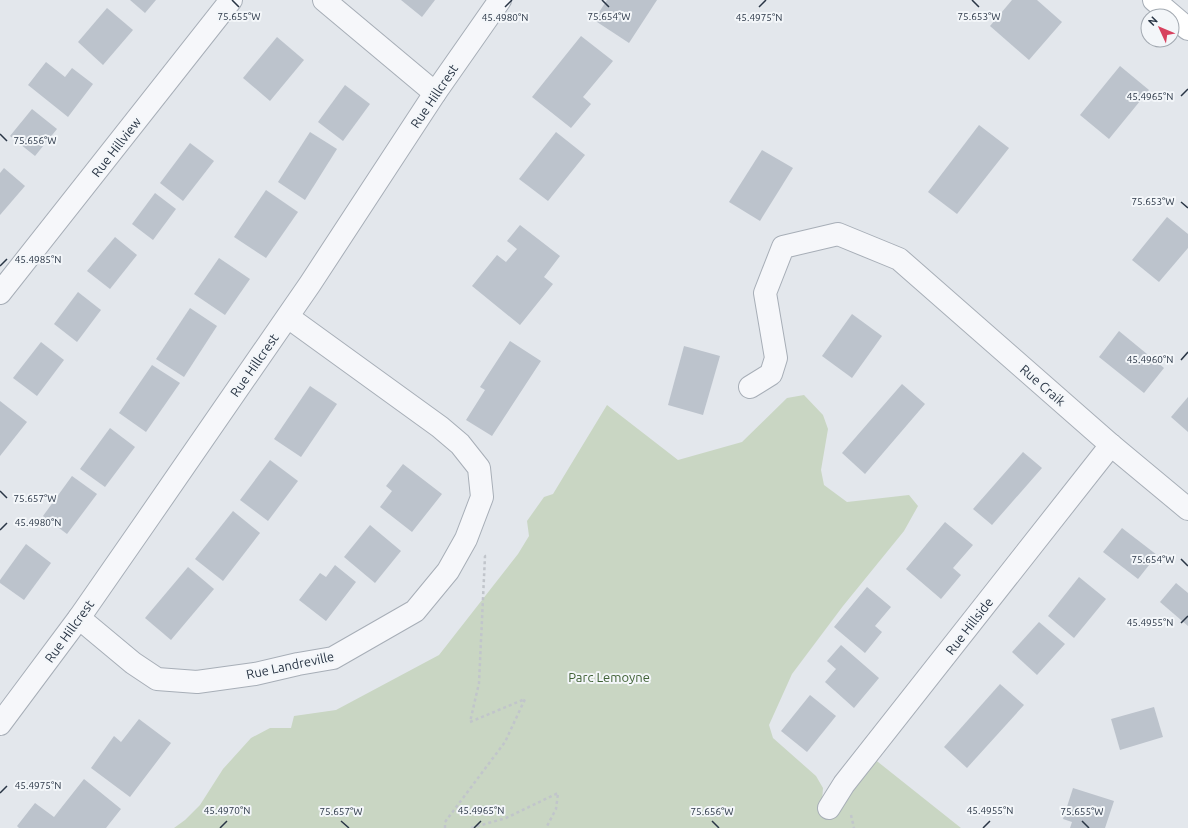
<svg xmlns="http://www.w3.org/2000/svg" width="1188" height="828" font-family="Ubuntu,sans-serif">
  <rect width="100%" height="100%" fill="#e3e7ec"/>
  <!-- green -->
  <path fill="#c9d6c3" d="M804,395L823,415L828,429L821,470L824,485L847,502L909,495L918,506L904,531L843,606L792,674L769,725L773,738L816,776L823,788L822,802L868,754L961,828H174L185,820L200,805L223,769L251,738L270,728H291L294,716L336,710L439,655L518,554L529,536L527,521L544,497L553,494L607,405L678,460L742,442L787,398Z"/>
  <!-- building -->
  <g fill="#bcc3cc">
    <path d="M130,0H156L145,13Z"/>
    <path d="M401,0H435L422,17Z"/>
    <path d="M607,0H657L629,43L594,20Z"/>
    <path d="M1012,0H1037L1062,22L1029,60L990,26Z"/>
    <path d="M107,8L133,30L103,65L78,42Z"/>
    <path d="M581,36L613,61L583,97L591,104L571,128L532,97Z"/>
    <path d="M277,37L304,60L270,101L243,78Z"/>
    <path d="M46,62L65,77L72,68L93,84L68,117L28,85Z"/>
    <path d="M1120,66L1149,90L1109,139L1080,115Z"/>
    <path d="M345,85L370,104L343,141L318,122Z"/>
    <path d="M32,109L57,129L35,156L10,136Z"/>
    <path d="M979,125L1009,148L957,214L928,192Z"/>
    <path d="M310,132L337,149L305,200L278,182Z"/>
    <path d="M556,132L585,155L548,201L519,179Z"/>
    <path d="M190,143L214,161L183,201L160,183Z"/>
    <path d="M762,150L793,168L760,221L729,202Z"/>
    <path d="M4,168L25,186L0,215V173Z"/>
    <path d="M266,190L298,212L266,258L234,237Z"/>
    <path d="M155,193L176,209L153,240L132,224Z"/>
    <path d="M1167,217L1188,234V248L1159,282L1132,260Z"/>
    <path d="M520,225L560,256L544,277L553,284L520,325L472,286L497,255L506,262L517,249L507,241Z"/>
    <path d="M115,237L137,255L110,289L87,271Z"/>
    <path d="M219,258L250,279L225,315L194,294Z"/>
    <path d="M78,292L101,310L77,342L54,324Z"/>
    <path d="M190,308L217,326L184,377L156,359Z"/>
    <path d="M852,314L882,336L852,378L822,356Z"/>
    <path d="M1119,331L1164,368L1144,393L1099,357Z"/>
    <path d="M510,341L541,361L492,436L466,420L485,390L480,387Z"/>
    <path d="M41,342L64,360L37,396L13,378Z"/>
    <path d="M684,346L720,356L703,415L668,405Z"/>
    <path d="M152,365L180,383L146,432L119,413Z"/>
    <path d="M902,384L925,404L865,474L842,453Z"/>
    <path d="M310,386L337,404L301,457L274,439Z"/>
    <path d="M1188,397V432L1171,417Z"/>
    <path d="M0,401L27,422L0,456Z"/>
    <path d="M110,428L135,447L105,487L80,469Z"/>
    <path d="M1023,452L1042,468L992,525L973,509Z"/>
    <path d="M270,460L298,481L268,521L240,500Z"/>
    <path d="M403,464L442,494L412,532L380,507L392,491L386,486Z"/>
    <path d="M72,476L97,494L67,534L43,516Z"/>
    <path d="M233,511L260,533L223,581L195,559Z"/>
    <path d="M945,522L973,545L953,568L961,575L941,599L906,569Z"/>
    <path d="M370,525L401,551L375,583L344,557Z"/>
    <path d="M1122,528L1157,555L1138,579L1103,552Z"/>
    <path d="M26,544L51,563L24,600L0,583V580Z"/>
    <path d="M335,565L356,582L326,621L299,600L320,573L326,577Z"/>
    <path d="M188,567L214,589L171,640L145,618Z"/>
    <path d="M1079,577L1106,599L1074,638L1048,616Z"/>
    <path d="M1176,583L1188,593V626L1160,602Z"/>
    <path d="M867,587L891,607L875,626L882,632L865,653L834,627Z"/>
    <path d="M1039,622L1065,644L1037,675L1012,652Z"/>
    <path d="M841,645L879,678L854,708L825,682L836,669L827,661Z"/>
    <path d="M1000,684L1024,705L967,768L944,747Z"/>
    <path d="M810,695L836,716L807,752L781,731Z"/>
    <path d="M1154,707L1163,737L1120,750L1111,719Z"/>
    <path d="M139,719L171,743L130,797L91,768L114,736L121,742Z"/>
    <path d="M84,779L121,809L106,828H19L17,826L35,803L54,817Z"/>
    <path d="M1073,788L1114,801L1105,828H1070L1072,822L1063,819Z"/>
  </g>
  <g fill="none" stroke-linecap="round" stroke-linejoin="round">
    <!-- street casing -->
    <g stroke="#a7aeb7" stroke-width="24">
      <g id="street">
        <path d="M324,0L435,93"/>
        <path d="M0,293L231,0"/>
        <path d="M750,387L771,374L776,358L765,293L783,247L838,234L899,259L1111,445L1188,509"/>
        <path d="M79,618L133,663L157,679L197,682L255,674L298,664L333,658L415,611L448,571L466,539L482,497L479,468L460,444L440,427L288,317"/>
        <path d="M0,724L79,618L145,523L310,284L435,93L500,0"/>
        <path d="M829,808L844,784L1111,445"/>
      </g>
    </g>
    <!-- secondary casing -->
    <g stroke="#a7aeb7" stroke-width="24">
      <path id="secondary" d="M1154,0L1188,29"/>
    </g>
    <!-- path -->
    <g stroke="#c1c5cb" stroke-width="2.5" stroke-dasharray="3 3" stroke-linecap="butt">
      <path d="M851,815L854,828"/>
      <path d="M445,828V822L505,742L525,699L470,722L479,683L485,556L483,554"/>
      <path d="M471,828L506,818L558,793L556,809L546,828"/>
    </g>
    <!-- street -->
    <use href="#street" stroke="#f6f7fa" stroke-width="22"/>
    <!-- secondary -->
    <use href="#secondary" stroke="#fff" stroke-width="22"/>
  </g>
  <!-- ticks -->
  <path fill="none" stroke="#293545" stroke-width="1.5" d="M232,0L239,7M602,0L609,7M972,0L979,7M505,7L512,0M759,7L766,0M1181,96L1188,89M0,134L7,141M1181,202L1188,208M0,266L7,259M1181,360L1188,352M0,491L7,498M0,530L7,523M1181,559L1188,566M1181,623L1188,616M0,793L7,786M341,821L349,828M712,821L719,828M1082,821L1089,828M220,828L227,821M474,828L481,821M983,828L990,821"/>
  <g text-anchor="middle" stroke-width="4" stroke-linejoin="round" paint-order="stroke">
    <!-- street labels -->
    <g font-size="13" fill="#293545" stroke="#f3f6f9">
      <text transform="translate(434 96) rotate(-56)" y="5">Rue Hillcrest</text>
      <text transform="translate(116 147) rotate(-52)" y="5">Rue Hillview</text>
      <text transform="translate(254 365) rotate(-55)" y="5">Rue Hillcrest</text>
      <text transform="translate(1043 385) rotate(41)" y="5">Rue Craik</text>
      <text transform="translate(969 626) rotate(-52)" y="5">Rue Hillside</text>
      <text transform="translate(69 631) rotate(-54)" y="5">Rue Hillcrest</text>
      <text transform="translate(290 665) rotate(-12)" y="5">Rue Landreville</text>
    </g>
    <!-- park labels -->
    <g font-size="13" fill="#406236" stroke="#f3f6f9">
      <text x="609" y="682">Parc Lemoyne</text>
    </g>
  </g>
  <g font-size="10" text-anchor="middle" fill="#293545" stroke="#f3f6f9" stroke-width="4" stroke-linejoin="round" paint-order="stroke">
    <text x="979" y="20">75.653°W</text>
    <text x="239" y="20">75.655°W</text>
    <text x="609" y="20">75.654°W</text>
    <text x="505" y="21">45.4980°N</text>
    <text x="759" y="21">45.4975°N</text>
    <text x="1150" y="100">45.4965°N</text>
    <text x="35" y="144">75.656°W</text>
    <text x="1153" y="205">75.653°W</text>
    <text x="38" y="263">45.4985°N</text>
    <text x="1150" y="363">45.4960°N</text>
    <text x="35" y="502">75.657°W</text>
    <text x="38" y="526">45.4980°N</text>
    <text x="1153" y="563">75.654°W</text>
    <text x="1150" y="626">45.4955°N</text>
    <text x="38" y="789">45.4975°N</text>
    <text x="227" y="814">45.4970°N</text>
    <text x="481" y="814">45.4965°N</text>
    <text x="990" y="814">45.4955°N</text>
    <text x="341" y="815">75.657°W</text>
    <text x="712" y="815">75.656°W</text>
    <text x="1082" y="815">75.655°W</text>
  </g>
  <!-- north arrow -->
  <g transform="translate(1160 28) rotate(314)"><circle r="19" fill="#f3f6f9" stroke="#a2a9b1"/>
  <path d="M0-3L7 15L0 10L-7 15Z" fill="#d7415e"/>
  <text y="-6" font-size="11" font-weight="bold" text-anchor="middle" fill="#293545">N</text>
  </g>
</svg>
